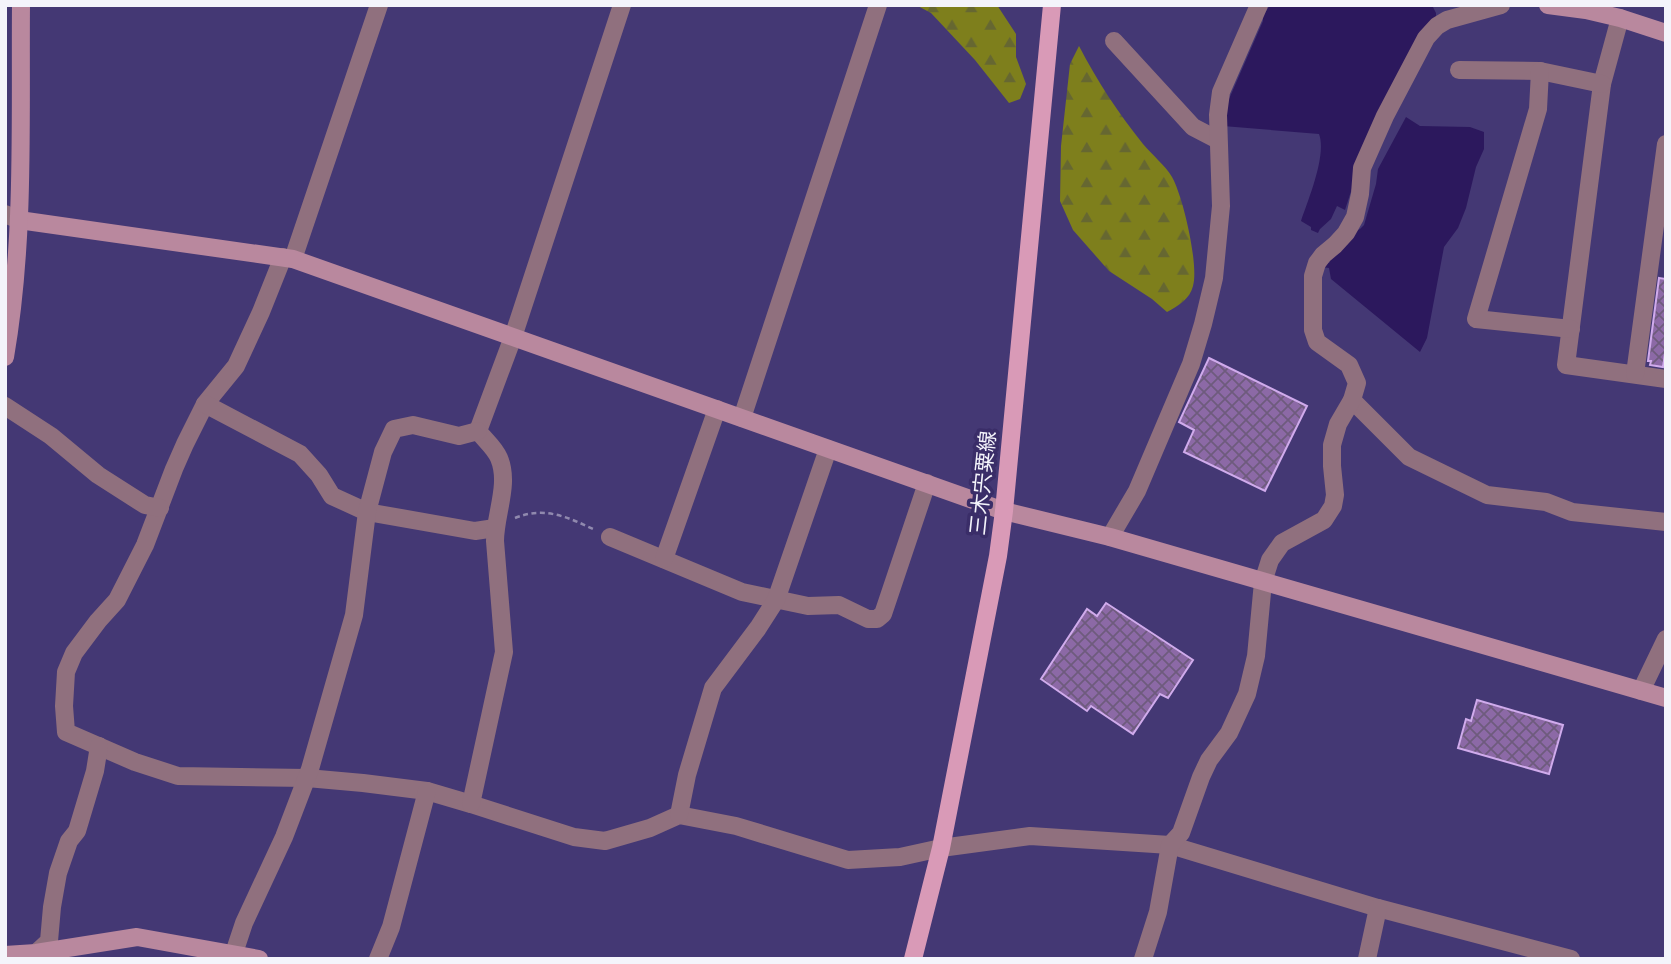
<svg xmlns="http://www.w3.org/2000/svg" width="1671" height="964" font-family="'Asap Condensed','Noto Sans JP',sans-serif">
  <defs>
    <pattern id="forest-firs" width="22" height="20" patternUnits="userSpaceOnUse" patternTransform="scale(1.75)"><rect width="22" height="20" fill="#7e7f1c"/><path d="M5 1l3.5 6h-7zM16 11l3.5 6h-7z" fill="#666731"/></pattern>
    <pattern id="building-cross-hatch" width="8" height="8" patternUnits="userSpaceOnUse" patternTransform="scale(1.75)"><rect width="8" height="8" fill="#8c69a6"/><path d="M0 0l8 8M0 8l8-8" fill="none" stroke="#6e5b7d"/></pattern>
  </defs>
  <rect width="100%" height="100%" fill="#443874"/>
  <!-- forest -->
  <g fill="url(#forest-firs)">
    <path d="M916,5H997L1016,34V57L1026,84L1020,99L1009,103L975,60L931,13Z"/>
    <path d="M1079,46C1097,81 1119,114 1143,144C1152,155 1165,165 1172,177C1183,196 1199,265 1193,286C1190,299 1178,306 1167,312L1152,299L1109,271L1073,230L1060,201L1061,146L1070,64Z"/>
  </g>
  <!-- water -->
  <g fill="#2c185d">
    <path d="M1270,5H1432L1436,13V19L1361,160L1345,210L1337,206L1331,219L1320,229L1318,233L1311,230V227L1301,221C1308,200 1327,155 1319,134L1223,126L1229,99L1263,21V16Z"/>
    <path d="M1406,117L1420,126L1470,127L1484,132V149L1476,167L1466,208L1458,228L1444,247L1427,338L1420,352L1331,279L1329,268L1322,267L1330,262L1329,255L1354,232L1360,229L1364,225L1376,184L1378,169Z"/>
  </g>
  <!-- building -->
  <g fill="url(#building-cross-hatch)" stroke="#d0abec" stroke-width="2">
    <path d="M1659,278L1666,279V347L1663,367L1650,365L1651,361H1648Z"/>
    <path d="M1209,358L1307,406L1265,491L1184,452L1194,430L1179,422Z"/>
    <path d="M1106,603L1193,660L1168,698L1160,694L1133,734L1091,706L1087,711L1041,679L1087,609L1097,616Z"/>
    <path d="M1477,700L1563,725L1549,774L1458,748L1466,719L1471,721Z"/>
  </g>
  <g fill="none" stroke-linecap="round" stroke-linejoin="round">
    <!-- path -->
    <path stroke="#9089ae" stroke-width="2.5" stroke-dasharray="5 3.5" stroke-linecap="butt" d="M515,518C544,506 568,517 595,530"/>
    <!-- street -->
    <g stroke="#90707e" stroke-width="18">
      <path d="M1620,18L1602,84L1566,365L1666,379"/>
      <path d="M1114,41L1193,127L1218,140"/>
      <path d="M1459,70L1540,71L1602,84"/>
      <path d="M1540,71L1538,109L1476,319L1571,329"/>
      <path d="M5,214L19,220"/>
      <path d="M283,257L261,312L236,366L205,404L185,444L174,469L145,545L117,600L98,621L74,653L66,672L64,706L66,732L135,762L178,776L307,778L363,783L427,791L471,804L574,837L605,841L650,828L679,815L736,826L848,860L900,857L941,848L1030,836L1170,845L1378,908L1571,959"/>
      <path d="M293,259L379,5"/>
      <path d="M1635,374L1666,144"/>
      <path d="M1352,400L1409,457L1487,495L1546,502L1572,512L1666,522"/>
      <path d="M205,404L300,454L319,475L332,496L367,512L475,531L495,528"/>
      <path d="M5,406L51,436L98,475L145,505L160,508"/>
      <path d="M742,418L878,5"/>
      <path d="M610,537L742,592L808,606L839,605L868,619H877L883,614L927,483"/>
      <path d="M1110,537L1137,491L1191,364L1203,324L1214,278L1221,206L1218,115L1221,92L1259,5"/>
      <path d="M664,559L717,409"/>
      <path d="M1641,691L1666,639"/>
      <path d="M471,804L504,652L495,541C495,514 510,484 499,458C495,448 485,440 478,431L513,337L622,5"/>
      <path d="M679,815L687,775L713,688L758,628L776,600L828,449"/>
      <path d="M234,953L244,923L284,837L310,769L354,615L367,512L383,452L394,429L413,425L459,436L478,431"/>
      <path d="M33,959L36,953L49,941L52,907L58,873L69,841L77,831L95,771L99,746"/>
      <path d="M378,959L391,927L427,791"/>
      <path d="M1143,959L1158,912L1170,845L1181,833L1201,777L1209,760L1229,733L1247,694L1256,656L1263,582L1270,560L1282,543L1324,520L1333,506L1335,495L1332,466V445L1338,424L1352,400L1357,383L1349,365L1317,342L1313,330V276L1317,263L1323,255L1335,245L1346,233L1355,217L1360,194L1362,168L1385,116L1426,38L1437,26L1447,20L1501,5"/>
      <path d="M1367,959L1378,908"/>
    </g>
    <!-- secondary -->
    <g stroke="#b9889e" stroke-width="18">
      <path d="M1548,5L1586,10L1620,18L1666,33"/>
      <path d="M19,220L293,259L1004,511L1110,537L1666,698"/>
      <path d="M5,357C25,241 20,122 21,5"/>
      <path d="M5,955L36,953L137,937L259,959"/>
    </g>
    <!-- primary -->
    <path stroke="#d99ab7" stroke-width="18" d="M913,959L941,848L998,556L1004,511L1052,5"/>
  </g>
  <g text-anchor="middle" stroke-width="7" stroke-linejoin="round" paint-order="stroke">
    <!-- street labels -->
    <g font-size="21" fill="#f4f4fb" stroke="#3a2d68">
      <text transform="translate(983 483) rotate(-84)" y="7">三木宍粟線</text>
    </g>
  </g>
  <!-- border -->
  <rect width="1671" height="964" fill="none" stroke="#f4f4fb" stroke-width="14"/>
</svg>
